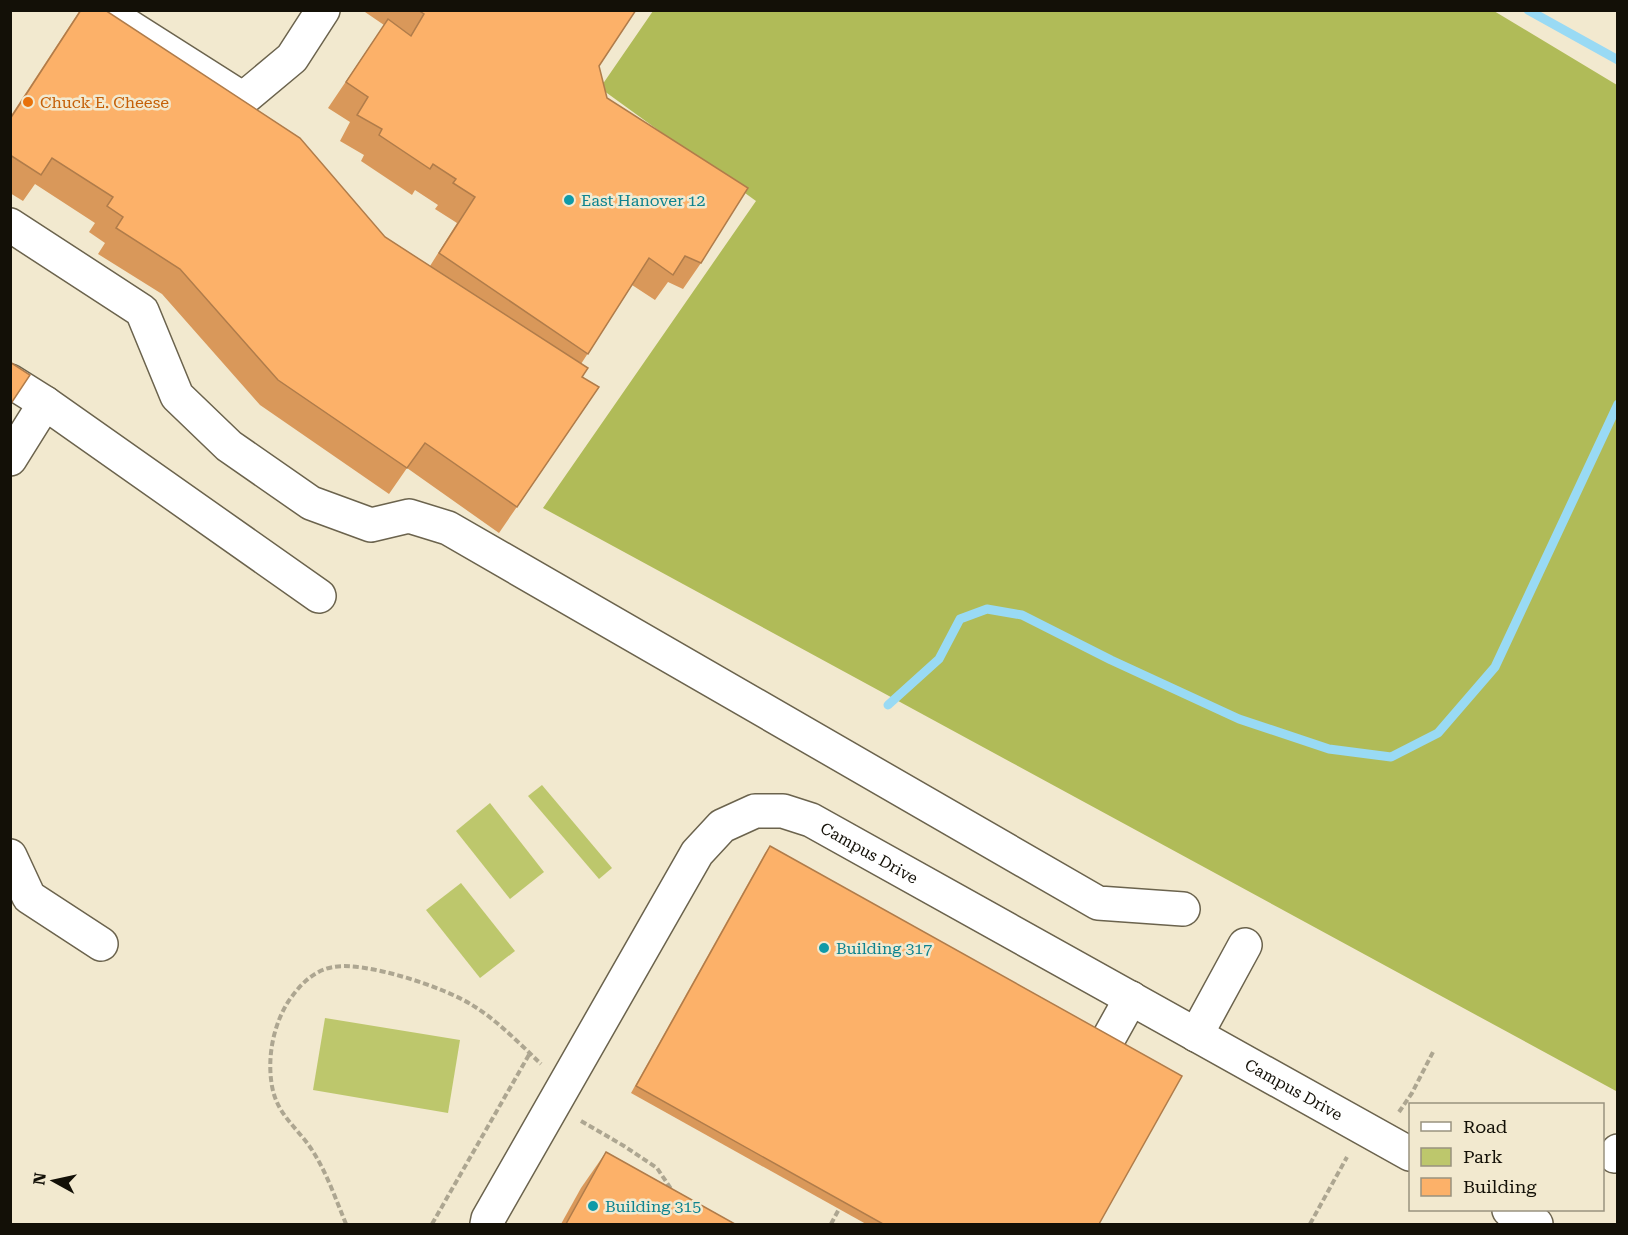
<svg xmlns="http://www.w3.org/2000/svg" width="1628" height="1235" font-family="'Roboto Serif',serif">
  <rect width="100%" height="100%" fill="#f2e9cf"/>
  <!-- green -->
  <g fill="#bdc76c">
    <path d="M542,785L612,868L599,879L528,796Z"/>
    <path d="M490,803L544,872L510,899L456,831Z"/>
    <path d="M461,883L515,951L480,978L426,910Z"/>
    <path d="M325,1018L460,1040L448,1113L313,1090Z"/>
  </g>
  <!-- forest -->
  <path fill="#b0bb58" d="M653,11H1494L1617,85L1616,1091L543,508L756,201L600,88Z"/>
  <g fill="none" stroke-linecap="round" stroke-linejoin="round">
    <!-- stream -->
    <g stroke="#99daf4" stroke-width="9">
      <path d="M1528,10L1618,60"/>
      <path d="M888,705L939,659L960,619L987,609L1022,615L1111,660L1239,719L1329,749L1391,757L1438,733L1495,667L1618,404"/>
    </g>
    <!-- minor casing -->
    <g stroke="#6b634d" stroke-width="36">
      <g id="minor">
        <path d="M103,10L243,99L292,58L323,10"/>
        <path d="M10,225L142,311L177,396L229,446L311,503L371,525L409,516L448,528L1098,903L1183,909"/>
        <path d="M10,381L45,403"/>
        <path d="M10,459L45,403L319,596"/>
        <path d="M10,856L29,897L101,944"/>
        <path d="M1196,1035L1245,945"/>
        <path d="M1106,1043L1131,998"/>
        <path d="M1615,1156L1618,1151"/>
        <path d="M1509,1210L1536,1224"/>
        <path id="s1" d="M487,1224L488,1219L697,853L722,826L755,811H783L811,820L1410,1154"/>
      </g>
    </g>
    <!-- path -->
    <g stroke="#ada691" stroke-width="4" stroke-dasharray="6 3" stroke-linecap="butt">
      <path d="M1399,1112L1412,1093L1433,1052"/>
      <path d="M581,1121L624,1146L657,1168L673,1192"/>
      <path d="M346,1224C336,1200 327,1173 312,1150C297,1127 277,1115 272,1086C267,1058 273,1026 288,1002C299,986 312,971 333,967C365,961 444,987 472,1005C497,1020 520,1044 541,1064"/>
      <path d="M432,1224L530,1053"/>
      <path d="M831,1224L839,1209"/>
      <path d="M1310,1224L1347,1157"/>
    </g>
    <!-- minor -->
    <use href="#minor" stroke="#fff" stroke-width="33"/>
  </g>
  <!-- wall -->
  <g fill="#d9985a">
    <path d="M80,10H105L385,237L430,266L457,223L435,209L438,205L415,190L412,195L361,161L364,155L340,141L350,122L328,108L384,25L365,12L366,10H636L599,66L607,98L701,263L683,289L668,282L655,300L632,285L581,364L582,377L599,387L499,533L407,468L389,494L260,405L162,294L98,254L105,243L89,232L95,223L35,184L23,201L10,193V117Z"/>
    <path d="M770,846L1099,1224H866L631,1093L765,853Z"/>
    <path d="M606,1152L735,1224H561L581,1188Z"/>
  </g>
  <!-- building -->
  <g fill="#fcb169" stroke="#b07c4a" stroke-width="1.5">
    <path d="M81,10H105L300,138L385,237L588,368L582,377L599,387L517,507L425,443L407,468L278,380L180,269L116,228L123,217L107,206L113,197L52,158L41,175L10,155V119Z"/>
    <path d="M418,10H636L599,66L607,98L748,188L701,263L685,256L673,275L649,258L588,354L439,253L475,197L453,183L456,179L433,164L430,169L379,135L382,129L357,115L368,97L346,82L388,19L411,36L424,14Z"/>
    <path d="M10,362L30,375L10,405Z"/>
    <path d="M770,846L1182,1076L1099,1224H883L636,1086Z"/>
    <path d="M606,1152L735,1224H566Z"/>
  </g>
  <!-- markers -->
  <circle fill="#e8710a" stroke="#f2e9cf" stroke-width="2" cx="28" cy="102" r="6"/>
  <g fill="#0f9aa8" stroke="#f2e9cf" stroke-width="2">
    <circle cx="569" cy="200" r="6"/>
    <circle cx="824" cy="948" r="6"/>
    <circle cx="593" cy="1206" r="6"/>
  </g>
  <g text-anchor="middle" stroke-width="5" stroke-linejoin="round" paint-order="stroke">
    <!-- food labels -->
    <g font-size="16" fill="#c56008" stroke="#f2e9cf" text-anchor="start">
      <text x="40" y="108">Chuck E. Cheese</text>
    </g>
    <!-- culture labels -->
    <g font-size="16" fill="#0d838f" stroke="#f2e9cf" text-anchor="start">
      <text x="581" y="206">East Hanover 12</text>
      <text x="836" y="954">Building 317</text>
      <text x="605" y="1212">Building 315</text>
    </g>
    <!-- street labels -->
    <g font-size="16" fill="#131007" stroke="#f2e9cf">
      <text dy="6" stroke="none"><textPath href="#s1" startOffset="624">Campus Drive</textPath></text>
      <text dy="6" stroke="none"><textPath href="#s1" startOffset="1110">Campus Drive</textPath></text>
    </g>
  </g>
  <!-- border -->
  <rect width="1628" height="1235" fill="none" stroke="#131007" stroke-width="24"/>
  <!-- legend -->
  <rect x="1409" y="1103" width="195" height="108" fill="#f2e9cf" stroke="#99927f" stroke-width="1.5"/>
  <rect x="1421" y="1122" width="30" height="9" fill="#ffffff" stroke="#99927f" stroke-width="1.5"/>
  <text x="1463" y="1133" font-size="18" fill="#131007">Road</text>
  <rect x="1421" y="1148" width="30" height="18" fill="#bdc76c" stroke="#99927f" stroke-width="1.5"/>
  <text x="1463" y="1163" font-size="18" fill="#131007">Park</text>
  <rect x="1421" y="1178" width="30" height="18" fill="#fcb169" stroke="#99927f" stroke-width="1.5"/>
  <text x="1463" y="1193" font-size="18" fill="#131007">Building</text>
  <!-- north arrow -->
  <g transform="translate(54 1181) rotate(278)" stroke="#f2e9cf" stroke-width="4.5" paint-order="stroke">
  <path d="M0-4.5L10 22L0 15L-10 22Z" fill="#131007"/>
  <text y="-9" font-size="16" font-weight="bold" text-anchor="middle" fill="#131007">N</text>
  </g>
</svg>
